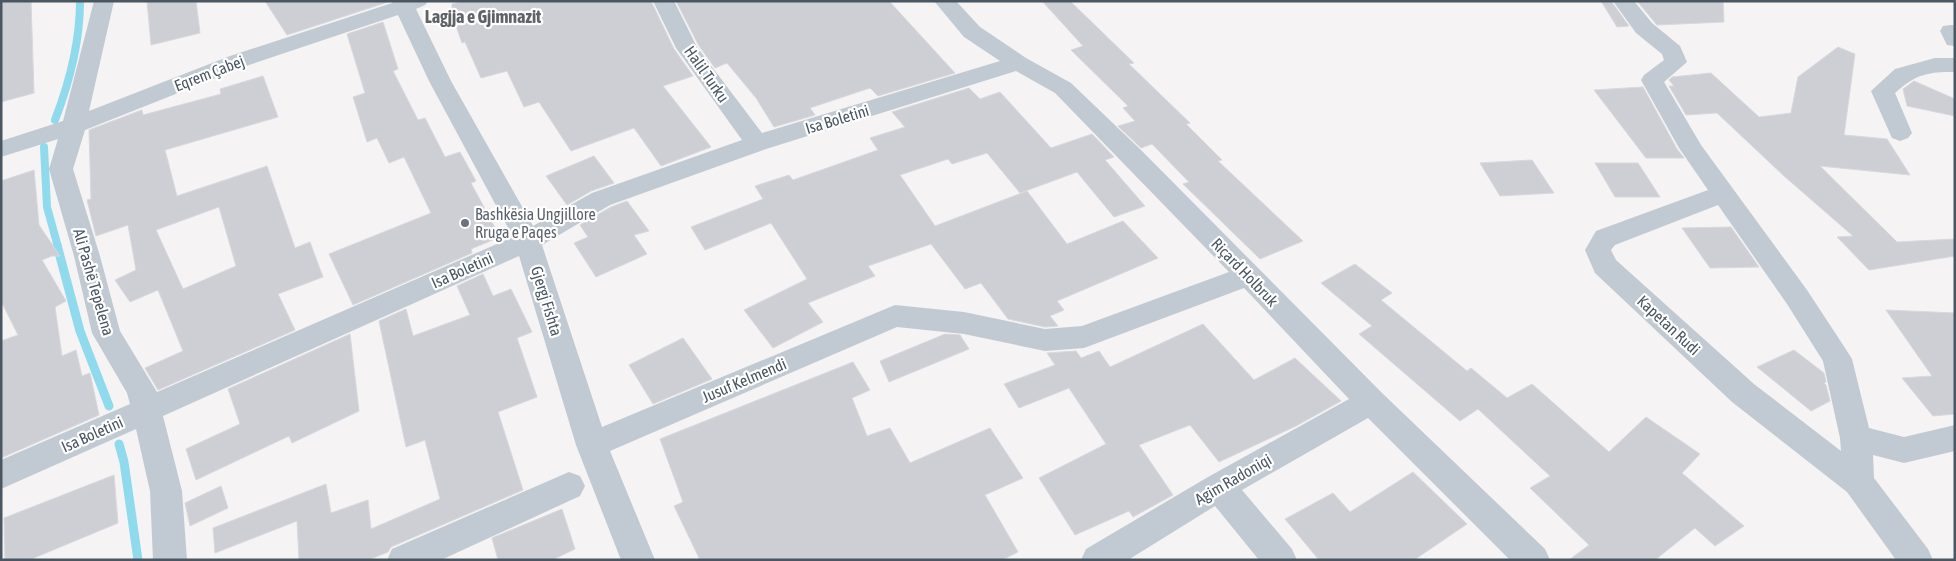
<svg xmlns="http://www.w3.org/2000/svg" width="1956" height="561" font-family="'Asap Condensed',sans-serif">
  <rect width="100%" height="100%" fill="#f5f3f3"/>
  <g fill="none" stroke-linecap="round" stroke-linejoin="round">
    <!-- stream-far1 -->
    <g stroke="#90daee" stroke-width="8">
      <path d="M55,120C70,81 80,43 80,1"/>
      <path d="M44,147L47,207L58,247"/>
    </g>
    <!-- stream -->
    <g stroke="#90daee" stroke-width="9">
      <path d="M57,245L80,331L109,406"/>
      <path d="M119,444L124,462L138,560"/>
    </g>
  </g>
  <!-- building -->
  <g fill="#cdcfd5" stroke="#d7d9de" fill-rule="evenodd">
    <path d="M1,1H31L34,93L1,102Z"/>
    <path d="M147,1H196L200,33L151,45Z"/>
    <path d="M265,1H388V2L287,35Z"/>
    <path d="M463,1H651L674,49L693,76L663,86L711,147L661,166L634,128L571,151L539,102L524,107L507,71L481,78L465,42L462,43L452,15V4Z"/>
    <path d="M676,1H889L955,73L878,96L870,88L810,108L815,115L774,127L756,98L727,63L715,68L699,46Z"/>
    <path d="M1042,1H1070L1134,63L1129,64L1190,123L1186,124L1222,160L1218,161L1303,241L1260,259L1183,184L1189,182L1152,144L1141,148L1118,126L1135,121L1123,108L1128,106L1071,50L1083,46Z"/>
    <path d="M1601,1H1611L1629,26L1617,27Z"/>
    <path d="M1637,1H1723L1724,22L1657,25Z"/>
    <path d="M383,22L398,69L393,71L418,120L425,118L445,157L460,152L476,181L471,183L500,237L471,249L472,253L353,305L329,254L431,213L404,157L389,163L377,138L367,142L353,97L365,93L347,34Z"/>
    <path d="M1838,47L1855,54L1844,135L1887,139L1910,175L1820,166L1897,242L1955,239V256L1869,270L1837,237L1853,236L1784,176L1717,113L1686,115L1669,86H1674L1669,80L1672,77L1711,73L1759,117L1791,113L1798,77Z"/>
    <path d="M263,76L278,117L165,150L177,196L267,166L295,248L310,242L323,277L278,294L295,330L158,390L145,368L183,351L158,290L130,302L115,280L136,270L128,225L96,236L87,200L91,199L89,130L134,113L142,110L143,115L221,94L220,89ZM219,207L236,266L183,289L156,230Z"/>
    <path d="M1914,81L1955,99V116L1907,106L1903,89Z"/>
    <path d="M1643,87L1677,149L1684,158H1646L1594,90Z"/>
    <path d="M969,88L980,99L1000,92L1051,148L1092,134L1114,157L1105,160L1145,206L1114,217L1077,172L1020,193L987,153L952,164L948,159L900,175L935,226L1027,191L1067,244L1123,221L1158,258L1057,301L1064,310L1050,316L1058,326L1045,327L1008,319L981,283L965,289L931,244L868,266L875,276L808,303L823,322L773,348L744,310L807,279L771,223L705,250L691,227L763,199L755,186L789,175L793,180L878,150L870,138L905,127L892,112Z"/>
    <path d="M594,156L614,183L591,191L567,205L546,176Z"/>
    <path d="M1532,160L1554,193L1500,196L1480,163Z"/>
    <path d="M1595,163H1638L1660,197H1615Z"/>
    <path d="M34,170L39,225L60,256H52L42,260L66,301L55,307L62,356L76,350L82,376L90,373L99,415L1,458V341L18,335L1,301V181Z"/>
    <path d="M627,201L649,231L634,235L647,254L596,277L574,243L588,237L580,225L611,207Z"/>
    <path d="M1731,227L1759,267L1710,268L1682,228Z"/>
    <path d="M1355,264L1392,293L1381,300L1467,371L1471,368L1507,398L1532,384L1609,452L1646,417L1700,454L1682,473L1744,526L1715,546L1695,528L1655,560H1569L1589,545L1530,488L1550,476L1478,409L1460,421L1359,334L1372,326L1321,283Z"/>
    <path d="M483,274L493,296L511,289L532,332L517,338L537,397L498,412L523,490L391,547L388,552L368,560H299L297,521L215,553L213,528L326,484L331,513L368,500L371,529L440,499L425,440L406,447L379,321L406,309L413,336L470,315L457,286Z"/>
    <path d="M1886,310L1955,313V414L1933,416L1902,378L1932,376Z"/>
    <path d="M1203,324L1254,380L1295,358L1341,401L1296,426L1219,462L1190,425L1139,445L1173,495L1133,517L1129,511L1075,535L1039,478L1106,444L1069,388L1019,408L1004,384L1055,365L1047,353L1076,351L1081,358L1099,351L1110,367Z"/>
    <path d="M350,334L359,411L292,443L289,436L196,480L186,449L240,424L228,389Z"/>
    <path d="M945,334L960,335L969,349L889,382L880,361Z"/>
    <path d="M683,338L712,379L653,404L629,365Z"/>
    <path d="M1794,350L1824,373L1826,382L1824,383L1826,385L1830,401L1811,411L1757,367Z"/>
    <path d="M853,362L870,390L852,398L867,436L890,428L910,463L990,428L1023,478L985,495L1018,552L1002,560H700L674,506L683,502L660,439Z"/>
    <path d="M1413,472L1467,524L1414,560H1319L1285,519L1333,493L1350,512Z"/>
    <path d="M114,475L118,523L29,560H5L4,518Z"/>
    <path d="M221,486L228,508L190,526L185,503Z"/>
    <path d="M562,509L575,549L552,560H498L492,538Z"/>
  </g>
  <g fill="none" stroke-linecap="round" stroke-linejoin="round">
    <!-- minor -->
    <g fill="#c1cad2" fill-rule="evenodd">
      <path d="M94,1H114L89,111L230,56L392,3V1H428L425,5L416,9L451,81L533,226L592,193L742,140L676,48L653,1H674L697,47L762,133L1000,61L964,37L934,1H956L980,27L1026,58L1071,83L1143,152L1382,393L1545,549L1550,560H1510L1368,418L1242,490L1292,549L1297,560H1259L1215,506L1128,560H1081L1086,549L1208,477L1349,399L1244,288L1084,348L1045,351L964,334L897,327L610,451L655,560H621L576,445L519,256L163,416L182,491L187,560H153L150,491L136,429L1,489V460L130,404L127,393L92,333L74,256L49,169L58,139L1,157V141L63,121ZM398,15L429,81L513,237L157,392L120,331L100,256L73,169L85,130L246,66ZM1016,71L1055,93L1229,272L1082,326L1045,329L964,312L895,305L602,427L542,245L610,205L766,149Z"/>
      <path d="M1613,1H1634L1652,23L1680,46L1687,62L1664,82L1701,145L1807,290L1847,351L1852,359L1869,428L1904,437L1955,425V451L1904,463L1873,455L1874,478L1928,549L1933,560H1896L1847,492L1732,402L1595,273L1585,250L1596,231L1708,190L1679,148L1641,80L1644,75L1664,60L1662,54L1636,33ZM1718,205L1787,304L1823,361L1840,438L1841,451L1754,384L1616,260L1611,250L1615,245Z"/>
      <path d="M1951,25H1955V46L1947,45L1940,31L1943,26Z"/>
      <path d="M1935,58H1955V72C1927,72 1916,74 1895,93L1912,133L1908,138L1900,141L1892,138L1871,91L1895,69Z"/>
      <path d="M569,472L580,476L585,486L580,496L441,560H387L392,549Z"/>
    </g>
  </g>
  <!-- markers -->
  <circle fill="#6b7280" stroke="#fff" stroke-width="2" cx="465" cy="223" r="5"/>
  <g text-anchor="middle" stroke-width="4.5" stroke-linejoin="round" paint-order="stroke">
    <!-- street labels -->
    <g font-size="16" fill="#4a5661" stroke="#fff">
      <text transform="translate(209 73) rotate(-21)" y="6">Eqrem Çabej</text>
      <text transform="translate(707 74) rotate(55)" y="6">Halil Turku</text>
      <text transform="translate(837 119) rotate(-17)" y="6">Isa Boletini</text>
      <text transform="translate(462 270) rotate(-24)" y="6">Isa Boletini</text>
      <text transform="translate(1245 272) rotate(46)" y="6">Riçard Holbruk</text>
      <text transform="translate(94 282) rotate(74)" y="6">Ali Pashë Tepelena</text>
      <text transform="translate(547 301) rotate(73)" y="6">Gjergj Fishta</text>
      <text transform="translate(1669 325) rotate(43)" y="6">Kapetan Rudi</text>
      <text transform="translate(744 380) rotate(-23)" y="6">Jusuf Kelmendi</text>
      <text transform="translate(92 434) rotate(-24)" y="6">Isa Boletini</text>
      <text transform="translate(1233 479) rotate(-30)" y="6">Agim Radoniqi</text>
    </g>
    <!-- worship labels -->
    <g font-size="16" fill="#5b616d" stroke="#fff" text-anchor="start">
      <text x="475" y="220">Bashkësia Ungjillore<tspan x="475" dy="18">Rruga e Paqes</tspan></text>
    </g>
    <!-- far-district labels -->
    <g font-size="18" font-weight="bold" fill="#5f6368" stroke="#fff">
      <text x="483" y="23">Lagjja e Gjimnazit</text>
    </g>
  </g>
  <!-- border -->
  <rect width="1956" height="561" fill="none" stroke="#4a5661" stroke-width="5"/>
</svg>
